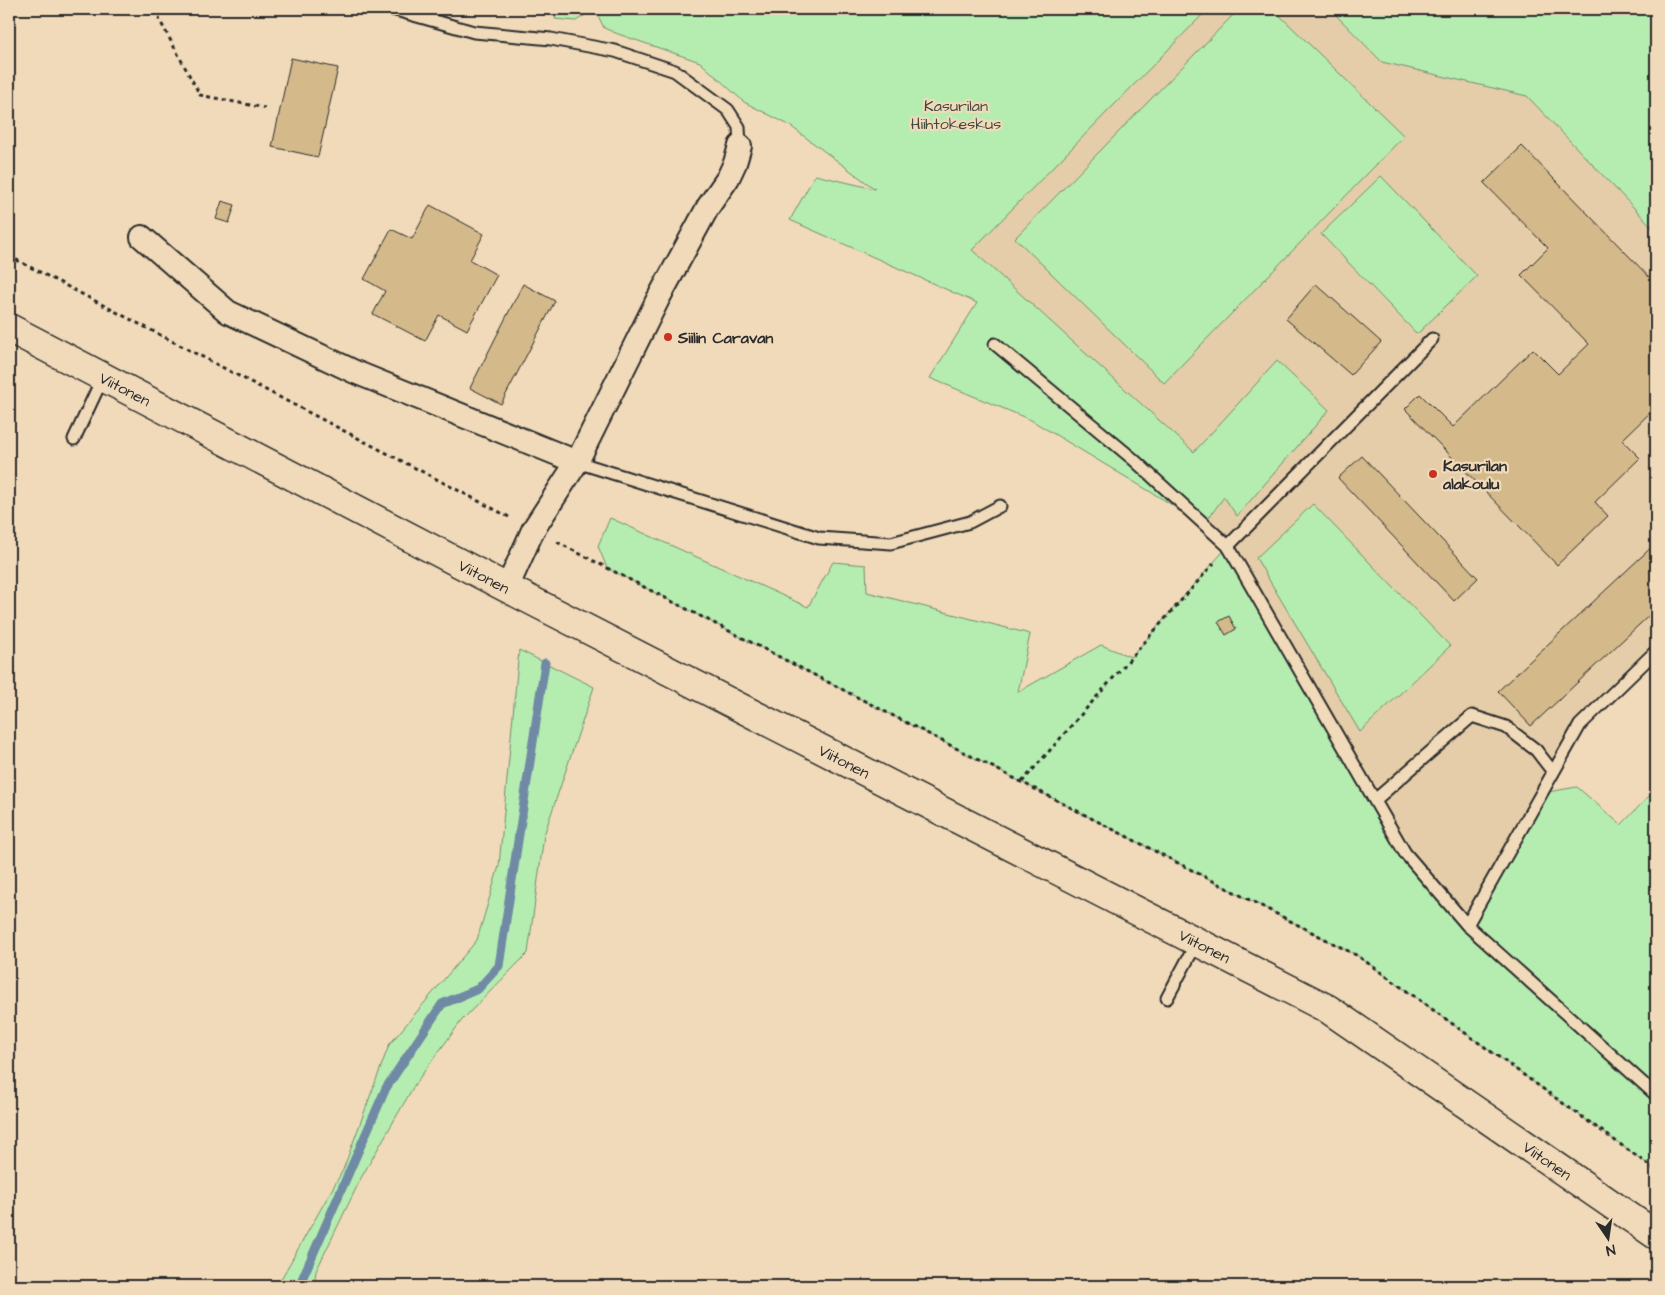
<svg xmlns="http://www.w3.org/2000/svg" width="1665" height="1295" font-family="'Architects Daughter',sans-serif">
  <rect width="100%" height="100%" fill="#f0dab9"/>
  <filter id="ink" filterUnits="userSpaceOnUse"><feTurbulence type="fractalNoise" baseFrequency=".02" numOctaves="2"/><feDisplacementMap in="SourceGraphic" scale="10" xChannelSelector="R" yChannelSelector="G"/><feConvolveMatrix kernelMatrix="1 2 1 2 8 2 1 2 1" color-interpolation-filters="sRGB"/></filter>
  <g filter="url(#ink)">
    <!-- built -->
    <path fill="#e4cda8" d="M1208,9H1330L1382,62L1527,96L1656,231V651L1580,725L1467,925L1405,853L1228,546L971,250Z"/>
    <!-- green -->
    <g fill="#b5edb1" stroke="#708c6e">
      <path d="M558,9H594L576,21L555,19Z"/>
      <path d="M595,9H1208L972,250L1194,452L1277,361L1329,410L1237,516L1224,497L1204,524L1031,420L930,378L977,303L790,220L815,175L875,189L789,125L744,102L700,62L618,34L604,28Z"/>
      <path d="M1239,9H1273L1404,136L1164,383L1015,238Z"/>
      <path d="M1330,9H1656V231L1527,96L1382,62Z"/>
      <path d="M1381,176L1477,276L1417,334L1321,234Z"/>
      <path d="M1313,504L1450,646L1360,732L1256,558Z"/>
      <path d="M610,518L808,607L833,562L866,565L867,592L1030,634L1018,692L1101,645L1131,657L1228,546L1405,853L1467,924L1542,793L1577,787L1621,825L1656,789V1170L1358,956L607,568L598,546Z"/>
      <path d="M519,650L594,687L544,835L528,953L462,1020L415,1084L361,1178L316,1271L314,1286H277L343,1170L389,1045L477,940L499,866Z"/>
    </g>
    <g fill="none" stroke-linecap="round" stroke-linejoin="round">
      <!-- stream -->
      <path stroke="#6f8aa6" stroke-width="9" d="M299,1286L386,1088L442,1004L478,989L499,966L545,663"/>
    </g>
    <!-- building -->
    <g fill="#d4b98a" stroke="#2b2b2b">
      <path d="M291,58L338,68L318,157L272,147Z"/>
      <path d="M1522,146L1656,284V407L1622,440L1640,458L1595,502L1608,516L1557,565L1405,409L1420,394L1453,427L1533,349L1558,374L1589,344L1521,275L1548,248L1484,183Z"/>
      <path d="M222,201L235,205L229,223L216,219Z"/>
      <path d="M430,205L484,234L470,260L497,275L467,330L439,315L425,341L373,314L385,291L364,279L391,229L412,239Z"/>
      <path d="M523,284L555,301L501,404L470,388Z"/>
      <path d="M1316,284L1381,342L1351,375L1286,319Z"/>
      <path d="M1362,456L1478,578L1454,601L1338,478Z"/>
      <path d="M1656,543V609L1531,726L1498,691Z"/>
      <path d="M1229,616L1236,629L1226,635L1218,622Z"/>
    </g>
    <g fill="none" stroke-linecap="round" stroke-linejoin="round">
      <!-- service casing -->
      <g stroke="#2b2b2b" stroke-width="15">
        <g id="service">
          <path d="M392,9L474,32L551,39L615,51L675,71L728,110L739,127L740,146"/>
          <path d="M995,344L1133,459L1228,546L1405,853L1467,925"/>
          <path d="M74,439L103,377"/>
          <path d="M577,462L819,538L891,543L970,522L1000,506"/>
          <path d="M1228,546L1432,339"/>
          <path d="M1656,651L1580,725L1467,925L1656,1095"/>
          <path d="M1375,800L1472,716L1506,727L1536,750L1553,772"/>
          <path d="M1167,998L1197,942"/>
        </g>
      </g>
      <!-- minor casing -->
      <g stroke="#2b2b2b" stroke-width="26">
        <g id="minor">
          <path d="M142,237L228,312L355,372L577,462L533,530L507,588"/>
          <path d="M577,462L658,299L708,207L728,178L735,163L740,146"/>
        </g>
      </g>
      <!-- secondary casing -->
      <g stroke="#2b2b2b" stroke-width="31">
        <g id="secondary">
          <path id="s1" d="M9,328L507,588L1328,1009L1656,1235"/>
        </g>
      </g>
      <!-- path -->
      <g stroke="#2b2b2b" stroke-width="3" stroke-dasharray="4 4" stroke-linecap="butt">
        <path d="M162,9L159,19L200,95L265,108"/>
        <path d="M9,256L511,518"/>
        <path d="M557,542L1358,956L1656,1170"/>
        <path d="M1022,782L1214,563"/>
      </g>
      <!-- service -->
      <use href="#service" stroke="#f0dab9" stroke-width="11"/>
      <!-- minor -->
      <use href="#minor" stroke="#f0dab9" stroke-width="22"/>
      <!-- secondary -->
      <use href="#secondary" stroke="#f0dab9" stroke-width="28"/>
    </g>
  </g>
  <!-- markers -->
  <g fill="#c8321e" stroke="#f0dab9" stroke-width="2">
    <circle cx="668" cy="337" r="5"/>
    <circle cx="1433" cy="474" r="5"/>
  </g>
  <g text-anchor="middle" stroke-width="4.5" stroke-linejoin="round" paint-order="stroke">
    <!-- park labels -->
    <g font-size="16" fill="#40483f" stroke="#f0dab9">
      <text x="956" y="111">Kasurilan<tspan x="956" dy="18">Hiihtokeskus</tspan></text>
    </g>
    <!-- poi labels -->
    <g font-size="16" font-weight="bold" fill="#2b2b2b" stroke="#f0dab9" text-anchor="start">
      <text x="678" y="343">Siilin Caravan</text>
      <text x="1443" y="471">Kasurilan<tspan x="1443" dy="18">alakoulu</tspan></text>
    </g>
    <!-- street labels -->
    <g font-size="16" fill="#2b2b2b" stroke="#f0dab9">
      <text dy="6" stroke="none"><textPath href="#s1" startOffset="131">Viitonen</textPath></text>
      <text dy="6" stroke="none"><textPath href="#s1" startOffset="536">Viitonen</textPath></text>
      <text dy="6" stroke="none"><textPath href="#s1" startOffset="941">Viitonen</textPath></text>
      <text dy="6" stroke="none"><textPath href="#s1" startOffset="1346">Viitonen</textPath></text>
      <text dy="6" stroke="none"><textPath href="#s1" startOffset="1751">Viitonen</textPath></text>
    </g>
  </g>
  <!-- margin -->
  <rect width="1665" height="1295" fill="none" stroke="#f0dab9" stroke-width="30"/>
  <rect x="15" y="15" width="1635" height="1265" fill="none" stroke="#2b2b2b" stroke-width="2" filter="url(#ink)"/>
  <!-- north arrow -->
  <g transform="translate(1608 1238) rotate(167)" stroke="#f0dab9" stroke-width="4" paint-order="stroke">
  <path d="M0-4L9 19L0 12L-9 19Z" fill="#2b2b2b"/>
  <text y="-8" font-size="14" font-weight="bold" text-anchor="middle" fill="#2b2b2b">N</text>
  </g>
</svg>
